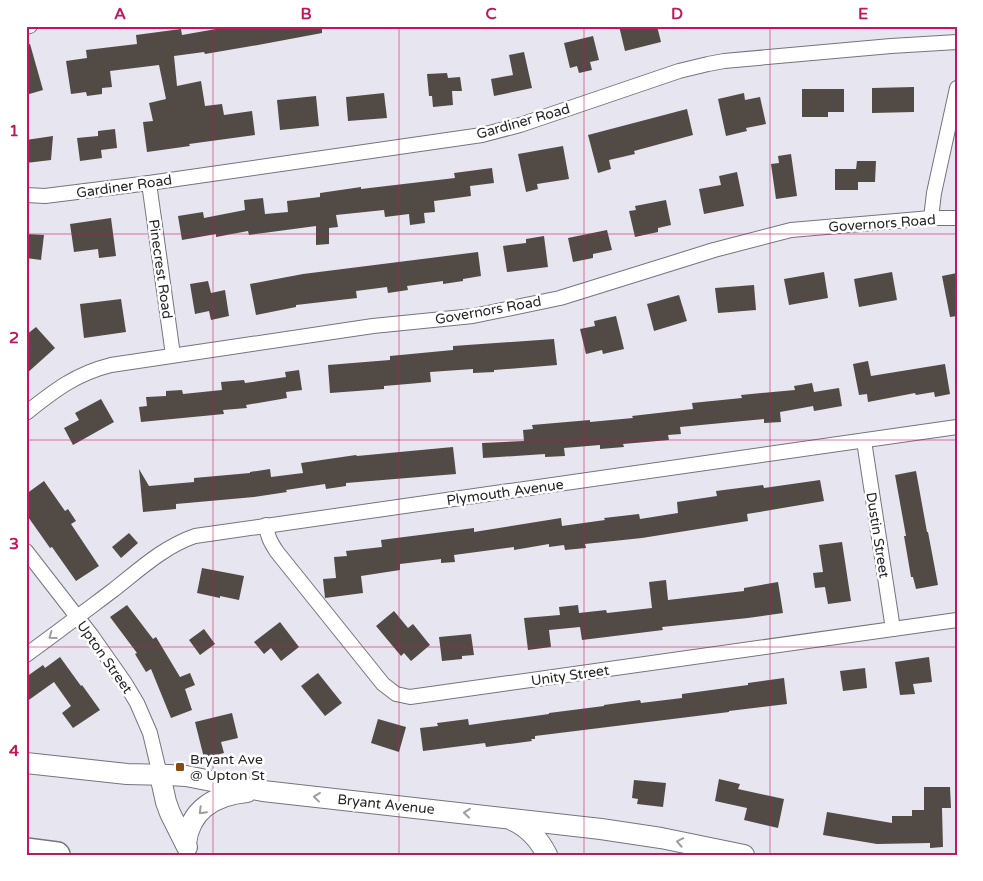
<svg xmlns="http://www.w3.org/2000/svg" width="983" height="881" font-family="'Varela Round',sans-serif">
  <rect width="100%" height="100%" fill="#e7e5f0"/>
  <!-- building -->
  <g fill="#524a44">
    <path d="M233,26H322V33L258,45L205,54L204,52L174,56L177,86L201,81L205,106L222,104L224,115L252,111L255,135L189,144L190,146L147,152L143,122L153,121L149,103L166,99L159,65L110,71L112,87L102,88V94L87,96L86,92L71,94L66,61L87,58L86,50L137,44L136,35L181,29L182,35Z"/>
    <path d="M619,26H657L661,42L625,51Z"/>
    <path d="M593,36L599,60L590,62L592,70L579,73L577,66L570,68L564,43Z"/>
    <path d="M30,44L43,90L26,95V45Z"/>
    <path d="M524,52L532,88L494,96L491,79L513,75L509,55Z"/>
    <path d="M447,73L448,78L460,77L462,91H452L453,105L433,107L432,96H429L427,74Z"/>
    <path d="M914,87V112L872,113V88Z"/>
    <path d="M802,89H844V112H828V117H802Z"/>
    <path d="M384,93L387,118L348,121L346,97Z"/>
    <path d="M744,93L745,100L760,97L766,124L746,128L747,131L726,136L718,99Z"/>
    <path d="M316,96L319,126L280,130L277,100Z"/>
    <path d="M687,109L693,135L634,151L635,154L609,160L611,169L598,173L588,135Z"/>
    <path d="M115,129L117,148L101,150L102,158L80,161L77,138L98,136V131Z"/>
    <path d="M53,136L51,160L26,163V140Z"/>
    <path d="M563,146L569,179L537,184L538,189L526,192L518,154Z"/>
    <path d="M791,154L797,196L776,199L771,164L779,163L778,156Z"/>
    <path d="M857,161H876L875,182H858V190H835V169H856Z"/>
    <path d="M492,168L494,183L470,186L471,196L434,201L435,212L424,213L425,223L410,225L409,214L385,217L384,210L336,215L338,227L329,228V244L316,245V226L249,235L248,231L216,237V234L182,240L178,216L203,212L204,218L245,210L244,200L263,198L265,214L288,212L287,201L320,197V193L361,187V189L455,178L454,173Z"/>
    <path d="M737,172L744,206L704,214L699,189L721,185L719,176Z"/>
    <path d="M666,200L671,225L658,228V232L635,237L629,211L636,210L635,206Z"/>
    <path d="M111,218L116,256L99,258L98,249L74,252L70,224Z"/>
    <path d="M607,230L612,250L593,254V258L573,262L568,238Z"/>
    <path d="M26,234L44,235L41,260L26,258Z"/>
    <path d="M544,236L548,267L507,272L503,246L526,243V239Z"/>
    <path d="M478,252L481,276L463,279V281L443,284V281L407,286L408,290L388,293L387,287L356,291L357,298L296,305V307L256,315L250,284L303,274Z"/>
    <path d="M824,272L828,298L789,305L784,279Z"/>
    <path d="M892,272L897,300L859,307L854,279Z"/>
    <path d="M957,273V316L950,317L942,276Z"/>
    <path d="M208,281L211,293L225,290L229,316L211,320L209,311L195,314L190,284Z"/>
    <path d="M754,285L756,310L718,313L715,288Z"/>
    <path d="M679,295L687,321L654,331L647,304Z"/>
    <path d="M121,299L126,332L84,338L80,304Z"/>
    <path d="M616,316L624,349L603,354L602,350L586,354L580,329L595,326L594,321Z"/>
    <path d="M36,327L55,348L26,374V335Z"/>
    <path d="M554,339L557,365L494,370V372L473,373V369L430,372L431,382L384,386V389L330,393L328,365L390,360V356L453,350V346Z"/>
    <path d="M868,361L871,376L945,364L950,394L935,397L934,392L916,395L915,393L868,402L867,394L859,395L853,364Z"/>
    <path d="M299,370L302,390L286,392L287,398L246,405L247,408L223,410L224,414L141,422L139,407L147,406L146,397L166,396V391L182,390L183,394L222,390L221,382L244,380L245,383L286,377L285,372Z"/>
    <path d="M812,383L814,392L839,388L842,406L814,411L813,406L780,412L781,422L764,423V419L680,427L681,434L668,435L669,440L623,444L624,447L600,449V445L564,448L565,456L545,457V454L483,458L482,443L524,441L523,430L533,429L532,425L590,420V422L633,418L632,416L693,409L692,403L742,398L741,395L795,390L794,386Z"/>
    <path d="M101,399L114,422L73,445L64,428L79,420L75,413Z"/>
    <path d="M453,447L456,474L346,483V486L326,489L325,484L286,490L287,492L254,497L176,504V509L143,512L139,469L149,486L194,482V478L250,473V472L270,469L271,477L303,473L301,463L356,455L357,456Z"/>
    <path d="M916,471L927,532H928L938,585L916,589L913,577H911L904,536H906L895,475Z"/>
    <path d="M820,480L824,501L747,514L748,521L642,538L585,544L586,548L565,550L564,545L549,547V544L514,550V547L454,555L455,562L441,563V559L400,564V570L361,576L363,593L325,598L323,579L336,578L334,557L347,556L346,551L382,547L381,540L474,528V532L561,518L562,526L605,520L604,518L639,514L640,519L678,513L677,502L717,496L716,491L763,485L764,488Z"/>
    <path d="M44,481L65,511L68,509L76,521L71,524L99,566L76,581L52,547L50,548L26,514V494Z"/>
    <path d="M129,533L138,543L121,558L112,547Z"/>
    <path d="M842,542L851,601L828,604L825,587L815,588L813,573L823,572L819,545Z"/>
    <path d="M202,568L244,576L239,600L220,596V598L197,593Z"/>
    <path d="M666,580L668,600L744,591V588L778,582L783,613L748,618L662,627L663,630L582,640L580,627L549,630L551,647L528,650L524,618L560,615L559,607L578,605L579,613L606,610L607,613L652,608L649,582Z"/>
    <path d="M127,605L153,639L156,637L180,677L190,673L195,685L185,689L192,710L171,718L151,669L146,672L135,654L137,653L110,617Z"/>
    <path d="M394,611L408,628L413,624L430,645L411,661L404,653L401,656L376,626Z"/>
    <path d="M280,622L299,647L281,661L271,648L264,654L254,642Z"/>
    <path d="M204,629L215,644L200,655L189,640Z"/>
    <path d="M471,634L474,655L462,656V659L442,661L439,637Z"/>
    <path d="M60,657L81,686L82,685L100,710L73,728L62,713L71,706L54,682L26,702V677L43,665L45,668Z"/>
    <path d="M929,657L932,682L913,684L915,694L900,695L895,662Z"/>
    <path d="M865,668L867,688L843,691L840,671Z"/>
    <path d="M318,673L342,703L325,716L301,686Z"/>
    <path d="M784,678L787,704L729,711V712L535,736V739H531L532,741L486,747L485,743L423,751L420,728L438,726L437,723L468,719L469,725L549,714V713L604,706V705L640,700L641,703L682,698V694L748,685V683Z"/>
    <path d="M232,713L238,738L221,742L224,753L204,758L195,722Z"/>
    <path d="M378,719L406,727L399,752L371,743Z"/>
    <path d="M719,779L740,784L738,789L784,799L778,828L744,820L747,808L715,801Z"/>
    <path d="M634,780L666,783L663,807L637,804L638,799L632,798Z"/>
    <path d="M924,787H950L951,808H942L943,847L930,848V843L877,844L823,835L827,812L892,823V816H912V810H924Z"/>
  </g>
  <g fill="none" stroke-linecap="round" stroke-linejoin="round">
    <!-- street casing -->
    <g stroke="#76747e" stroke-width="16">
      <g id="street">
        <path d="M26,27L30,26"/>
        <path d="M149,183L173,355"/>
        <path d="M26,195L45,196L149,183L482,135L520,125L679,71L708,64L724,61L891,46L957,42"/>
        <path d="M931,218L934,193L957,88"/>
        <path d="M26,413C54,391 75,374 111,365L373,326L473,316L560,298L714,250L791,230L931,218H957"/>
        <path d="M864,441L893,629"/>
        <path d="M266,525C267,536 271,543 277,552L383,684L396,694L410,697L957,620"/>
        <path d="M26,551L92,636L125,683L137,703L150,733L160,775"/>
        <path d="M26,655C55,634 84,612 112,591C139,570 163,547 195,536L957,427"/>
      </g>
    </g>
    <!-- secondary casing -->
    <g stroke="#76747e" stroke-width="22">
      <g id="secondary">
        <path d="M26,763L127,774L169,775L186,776L263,791L601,829L661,838L744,855"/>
        <path d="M160,775L166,802L170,813L187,847"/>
        <path d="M512,820C528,827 539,839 547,855"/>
        <path d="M186,843C190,809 215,795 247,792"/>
      </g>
    </g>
    <!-- highway casing -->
    <g stroke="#76747e" stroke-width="28">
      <path id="highway" d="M26,851L57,855"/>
    </g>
    <!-- street -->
    <use href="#street" stroke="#fff" stroke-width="14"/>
    <!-- secondary -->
    <use href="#secondary" stroke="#fff" stroke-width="20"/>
    <!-- highway -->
    <use href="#highway" stroke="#fff" stroke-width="25"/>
  </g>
  <!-- one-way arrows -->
  <defs><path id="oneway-chevron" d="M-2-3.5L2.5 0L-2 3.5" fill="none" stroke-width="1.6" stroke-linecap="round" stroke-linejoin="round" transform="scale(1.25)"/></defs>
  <g stroke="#9d9d9f">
    <use href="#oneway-chevron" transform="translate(52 636) rotate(144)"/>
    <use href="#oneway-chevron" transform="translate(317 797) rotate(-174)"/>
    <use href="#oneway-chevron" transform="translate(202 811) rotate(135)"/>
    <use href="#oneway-chevron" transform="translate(467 813) rotate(-174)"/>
    <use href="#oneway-chevron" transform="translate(680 842) rotate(-169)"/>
  </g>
  <!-- grid -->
  <path fill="none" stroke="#c2185b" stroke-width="1" stroke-opacity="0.55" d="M213,26V855M399,26V855M584,26V855M770,26V855M26,234H957M26,440H957M26,647H957"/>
  <!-- markers -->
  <rect fill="#88490c" stroke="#fff" stroke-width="2" x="175" y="762" width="10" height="10" rx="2.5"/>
  <g text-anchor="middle" stroke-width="5" stroke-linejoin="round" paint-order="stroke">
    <!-- street labels -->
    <g font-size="14" fill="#262529" stroke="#fff">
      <text transform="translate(523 121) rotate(-16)" y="5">Gardiner Road</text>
      <text transform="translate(124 186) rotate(-8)" y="5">Gardiner Road</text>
      <text transform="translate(882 223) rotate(-4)" y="5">Governors Road</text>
      <text transform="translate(161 269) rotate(82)" y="5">Pinecrest Road</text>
      <text transform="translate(488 310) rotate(-10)" y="5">Governors Road</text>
      <text transform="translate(505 492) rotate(-8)" y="5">Plymouth Avenue</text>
      <text transform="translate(878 535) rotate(81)" y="5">Dustin Street</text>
      <text transform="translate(105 657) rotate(55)" y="5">Upton Street</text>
      <text transform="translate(570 675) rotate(-8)" y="5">Unity Street</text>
      <text transform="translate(386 804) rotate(6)" y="5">Bryant Avenue</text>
    </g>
    <!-- poi labels -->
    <g font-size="14" fill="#262529" stroke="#fff" text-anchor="start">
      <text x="190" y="764">Bryant Ave<tspan x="190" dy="16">@ Upton St</tspan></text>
    </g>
  </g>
  <!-- border -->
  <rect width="983" height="881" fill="none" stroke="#ffffff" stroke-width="55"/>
  <rect x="28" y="28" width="928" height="826" fill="none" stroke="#c2185b" stroke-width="2"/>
  <g font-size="16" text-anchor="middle" font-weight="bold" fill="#c2185b">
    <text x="120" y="19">A</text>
    <text x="306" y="19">B</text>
    <text x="491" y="19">C</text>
    <text x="677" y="19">D</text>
    <text x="863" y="19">E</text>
    <text x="14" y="136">1</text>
    <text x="14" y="343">2</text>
    <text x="14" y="549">3</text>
    <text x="14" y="756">4</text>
  </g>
</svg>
